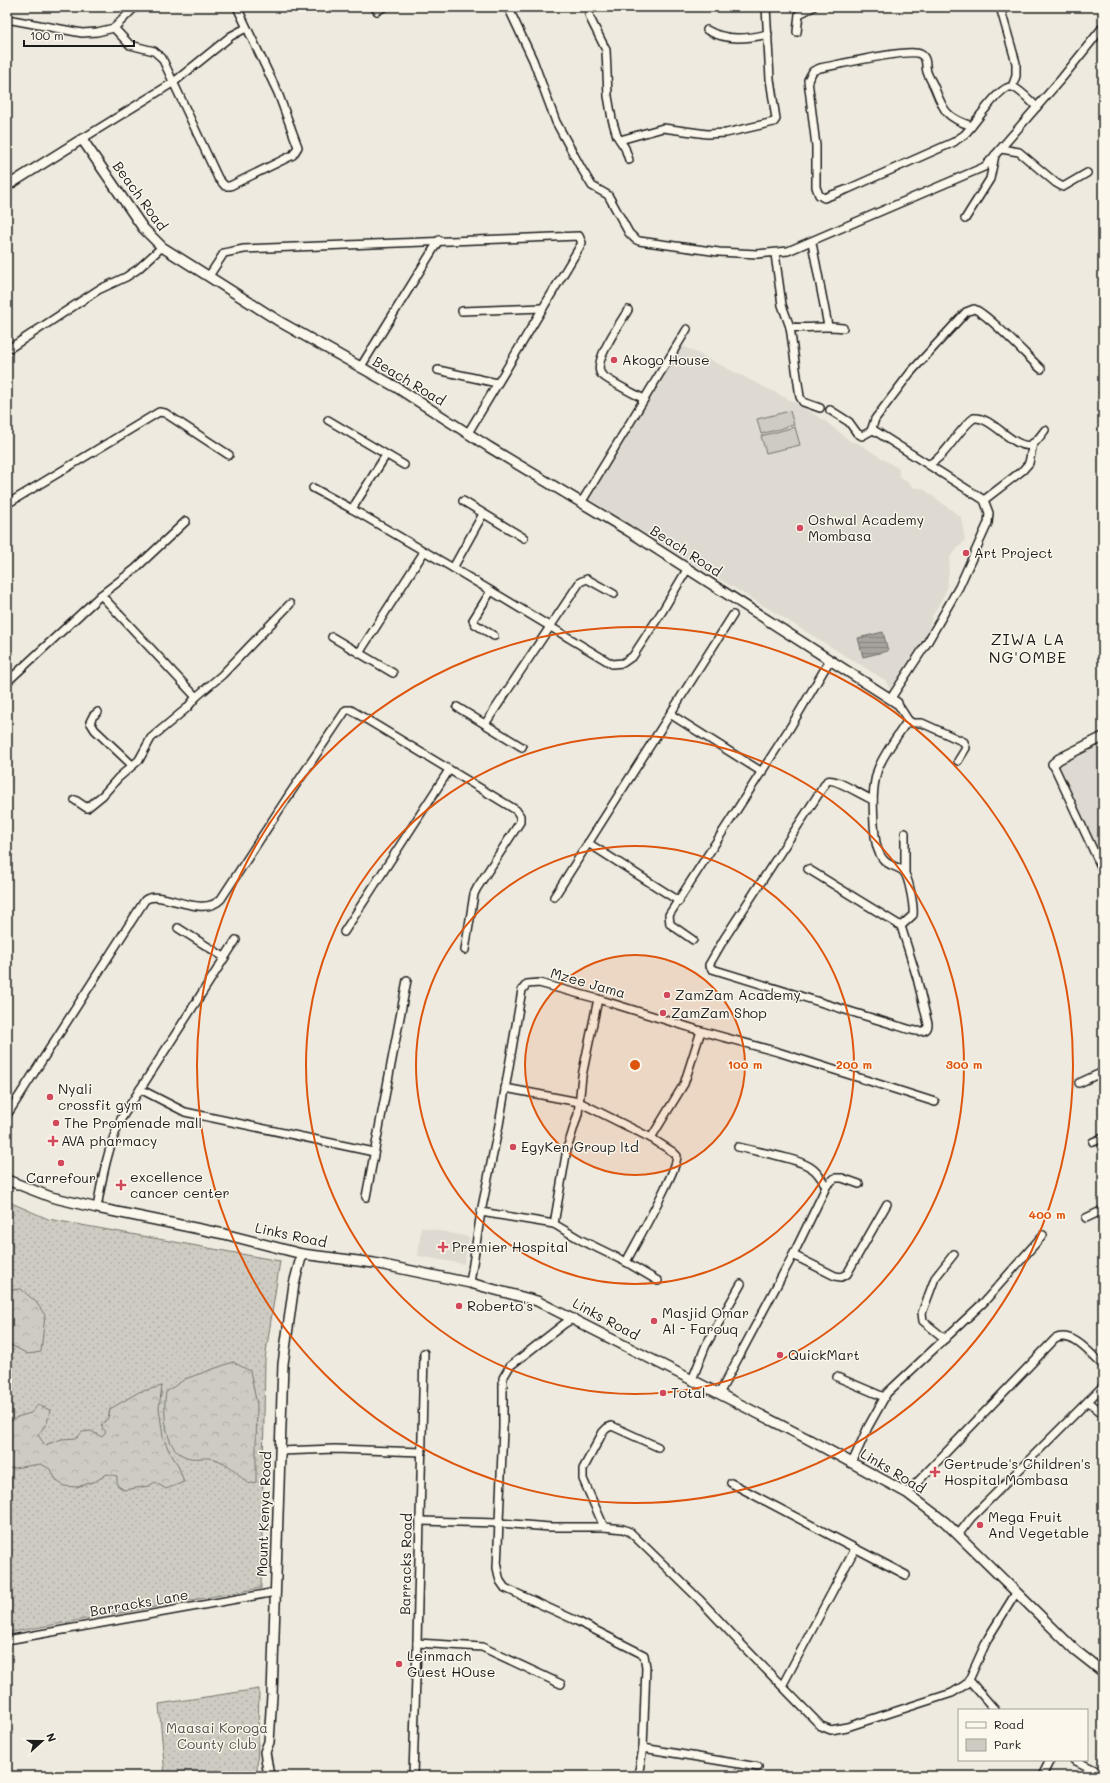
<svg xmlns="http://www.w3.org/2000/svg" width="1110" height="1783" font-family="Mali,sans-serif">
  <defs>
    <pattern id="green-dots" width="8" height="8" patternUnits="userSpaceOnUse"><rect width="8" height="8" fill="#ceccc2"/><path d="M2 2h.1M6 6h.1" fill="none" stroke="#b0afa6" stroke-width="1.8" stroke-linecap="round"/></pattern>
    <pattern id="forest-crowns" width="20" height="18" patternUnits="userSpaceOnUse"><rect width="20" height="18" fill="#ceccc2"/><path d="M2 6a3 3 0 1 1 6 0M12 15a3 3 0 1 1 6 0" fill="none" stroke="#b0afa6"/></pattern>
    <pattern id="water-rules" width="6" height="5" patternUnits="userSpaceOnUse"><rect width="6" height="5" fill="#a6a39d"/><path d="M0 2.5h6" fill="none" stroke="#86847f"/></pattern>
  </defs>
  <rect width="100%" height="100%" fill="#eeeadf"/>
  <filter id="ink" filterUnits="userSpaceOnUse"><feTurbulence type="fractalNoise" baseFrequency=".025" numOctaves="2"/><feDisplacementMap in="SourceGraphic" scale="8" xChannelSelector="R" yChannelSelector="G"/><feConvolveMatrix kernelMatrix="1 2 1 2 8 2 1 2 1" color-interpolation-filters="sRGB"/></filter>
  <g filter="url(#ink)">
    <!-- built -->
    <g fill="#dedad1">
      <path d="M681,345L792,401L824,420L850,441L858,443L899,469V476L915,488H922L961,517L965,540L950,557L947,589L933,615L924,641L890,689L885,680L587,498Z"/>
      <path d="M1103,742V868L1056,766Z"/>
      <path d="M421,1227L469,1237L464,1264L418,1256Z"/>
    </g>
    <!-- green -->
    <g fill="url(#green-dots)" stroke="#75746f">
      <path d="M7,1201L48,1219L280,1261L265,1359L261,1588L7,1633Z"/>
      <path d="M259,1689L257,1776H165L159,1704Z"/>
    </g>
    <!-- forest -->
    <g fill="url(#forest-crowns)" stroke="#75746f">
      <path d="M21,1289L36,1302L45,1315L41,1352L28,1354L7,1343V1290Z"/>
      <path d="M233,1362L250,1371L257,1405L256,1446V1482L248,1484C238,1474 229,1463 214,1459C204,1456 194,1461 184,1456C164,1448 163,1410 166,1392L185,1379Z"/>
      <path d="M162,1386L159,1408L163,1437L169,1451L178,1465L184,1482L166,1489L155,1482L149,1486L124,1490L117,1485V1476L107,1474L96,1481L77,1487L64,1486L57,1481L50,1469L41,1464L7,1469V1418L12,1421L17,1417L31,1413L38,1405L50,1410L47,1423L38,1435L45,1445L62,1439L77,1438L82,1432L91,1431L102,1437L106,1432L101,1426L108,1418L110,1409L139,1392Z"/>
    </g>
    <!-- pitch -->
    <g fill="#ceccc2" stroke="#75746f">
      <path d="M790,411L794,425L761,434L757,419Z"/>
      <path d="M795,427L800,445L766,453L761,436Z"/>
    </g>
    <!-- water -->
    <path fill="url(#water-rules)" stroke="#6f6d69" d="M883,632L888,651L863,657L858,638Z"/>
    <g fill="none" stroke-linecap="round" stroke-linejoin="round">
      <!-- minor casing -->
      <g stroke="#1c1c1c" stroke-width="10">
        <g id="minor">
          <path d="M375,7L377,11L384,7"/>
          <path d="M508,7L533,60L556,122L580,166L592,186L608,195L629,233L635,239L639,241L719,252L757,254L788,251L984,167L989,162L1062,78L1103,27"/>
          <path d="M588,7L590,18L606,50L608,96L612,119L617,136L625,148L629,160"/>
          <path d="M1000,7L1016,63V76L1012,87"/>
          <path d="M7,19L82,33L97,32L114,28L130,45L154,51L162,58L218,178L225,186H230L293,155L298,147L278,93L237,7"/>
          <path d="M114,28L135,7"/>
          <path d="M707,30C726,41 747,39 768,34"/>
          <path d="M797,32L799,14L813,7"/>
          <path d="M972,126C947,118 944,112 935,89C933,83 929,78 927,72C925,66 928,58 920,54C909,48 837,65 820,68L813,71L808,80L816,146V187L819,195L824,198L848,189L954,142C957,139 961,137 964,135C974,126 1001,82 1013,87C1022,91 1030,101 1037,107"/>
          <path d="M82,139L174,82L231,36L246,28"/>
          <path d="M620,140L663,128L707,134L726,133L774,122L776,119L770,79L766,7"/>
          <path d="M1001,149L1019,152L1056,183L1063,187L1087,173"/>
          <path d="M965,219L990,179L995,155"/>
          <path d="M812,243L828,326"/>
          <path d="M775,254L782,305L790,327L800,397L803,402L820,408"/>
          <path d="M209,276L224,253L244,249L579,236L582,243L468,433"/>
          <path d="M628,310C621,322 592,362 601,374C608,381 635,394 644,399"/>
          <path d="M462,311L543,308"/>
          <path d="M790,327C808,329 825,325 843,328"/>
          <path d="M7,350L98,290L126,277L138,269L162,247"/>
          <path d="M360,368L439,240"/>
          <path d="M438,370L497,383"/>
          <path d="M830,410L849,422L857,433L862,436L871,431L875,419L910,373L966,312L974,309C987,313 1028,357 1041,369"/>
          <path d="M328,420L404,465"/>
          <path d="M872,429L984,500L989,513L988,523L959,587L927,643L891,698"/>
          <path d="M929,464C946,457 958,429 974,418C993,416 1016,453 1033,444C1037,441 1042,434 1045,430"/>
          <path d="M313,488L352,509L453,568L612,664L623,663L633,656L663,610L688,568"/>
          <path d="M984,500L1023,470L1029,463L1033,443"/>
          <path d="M463,501L524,538"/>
          <path d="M581,503L687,329"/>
          <path d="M7,504L159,412L165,413L229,455"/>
          <path d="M352,509L386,455"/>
          <path d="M453,568L483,514"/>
          <path d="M491,591L473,620L475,624L494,636"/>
          <path d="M101,595L196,697L222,675L290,604"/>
          <path d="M332,637L393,673"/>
          <path d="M359,653L424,552"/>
          <path d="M7,682L101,595L135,569L186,521"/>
          <path d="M897,703L908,720C899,734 881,757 877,772C872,789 873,806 874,824C875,836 875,849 883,859C888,866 897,866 903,871C909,876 914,907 913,915L901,926"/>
          <path d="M457,707L522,747"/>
          <path d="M98,712L93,716L90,722L95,730L132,765"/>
          <path d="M670,714L762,772"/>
          <path d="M908,720L912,723H922L964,742L966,748L958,761"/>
          <path d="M485,724L580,582L587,579L614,594"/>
          <path d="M1053,764L1103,871"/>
          <path d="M75,800L87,808L103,795L118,778L139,760L151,738L187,708L196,697"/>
          <path d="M588,843L679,901"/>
          <path d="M808,869L901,926L917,978L928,1024C928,1038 906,1028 898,1026L712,969L709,965L724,939L827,781C835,777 862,796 873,800"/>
          <path d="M905,872V833"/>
          <path d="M554,897L733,615"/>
          <path d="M178,928L224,957"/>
          <path d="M344,932L449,770"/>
          <path d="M693,940L670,924L669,915L791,726L830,660"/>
          <path d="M1079,1083L1103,1072"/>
          <path d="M505,1088L579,1102L651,1138L673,1152L677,1156C676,1168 669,1179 664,1190C652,1215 639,1238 626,1262"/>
          <path d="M140,1089L185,1112L374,1152"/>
          <path d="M7,1115L145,900C161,888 201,920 221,899L289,795L346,710H351L516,810L520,816V822L477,888L474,894L465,950"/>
          <path d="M651,1138L684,1084L701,1031"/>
          <path d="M1093,1142L1103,1138"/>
          <path d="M738,1147C757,1152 794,1157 810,1167C817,1171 822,1179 826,1186"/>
          <path d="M366,1197L407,980"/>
          <path d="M97,1208C102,1178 108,1147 121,1119L236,940"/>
          <path d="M481,1212L554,1224L581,1240L626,1262L658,1281"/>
          <path d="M1086,1218L1103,1210"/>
          <path d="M554,1224L567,1149L578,1114L582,1076L598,999"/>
          <path d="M793,1255L835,1276L841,1277L847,1274L887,1204"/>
          <path d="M470,1283L481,1212L499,1125L522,990L527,984L539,983L598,999L701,1031L778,1052L935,1102"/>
          <path d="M574,1318L564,1324L510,1366L503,1378V1429L497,1568L500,1581L505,1588L577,1621L644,1655L646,1667L643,1748L638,1776"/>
          <path d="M945,1339L923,1321L922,1313L935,1278L954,1254"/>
          <path d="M837,1377L884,1397"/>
          <path d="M692,1380L706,1345L741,1284"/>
          <path d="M719,1394L793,1255L827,1185L835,1178H842L859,1184"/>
          <path d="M1088,1401L1103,1414"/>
          <path d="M280,1451L335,1449L422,1452"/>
          <path d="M852,1463L868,1427L887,1393L984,1302L1043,1235"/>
          <path d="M731,1483L906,1575"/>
          <path d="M907,1493L1055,1339C1073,1330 1091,1355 1103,1365"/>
          <path d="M420,1521L499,1523L550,1527H604L623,1529L630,1532L699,1599L744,1647L821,1726L831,1730L847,1727L952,1693L965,1685L969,1680L988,1638L1016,1593"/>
          <path d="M604,1527L583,1479V1469L603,1432L607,1428L612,1426L658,1447"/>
          <path d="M958,1535L971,1518L1103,1386"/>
          <path d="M7,1640L276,1592"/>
          <path d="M417,1643L482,1647L561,1684"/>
          <path d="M969,1680L995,1710"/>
          <path d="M782,1686L855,1549"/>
          <path d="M643,1748L758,1767"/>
          <path d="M1074,1760L1103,1774"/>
          <path d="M413,1776L417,1643L424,1353"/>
          <path d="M1042,1776L1050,1760"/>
        </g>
      </g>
      <!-- major casing -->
      <g stroke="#1c1c1c" stroke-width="12">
        <g id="major">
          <path d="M7,186L82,139L143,228L162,247L282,323L396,387L489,447L627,530L897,703"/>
          <path d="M1053,764L1059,759L1103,737"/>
          <path d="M7,1180L51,1197L97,1208L224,1234L302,1254L374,1263L470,1283L537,1301L808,1439L907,1493L945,1522L1075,1650L1103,1672"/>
          <path d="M269,1776L265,1752L269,1742L272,1695L283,1364L294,1284L302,1254"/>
        </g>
      </g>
      <!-- minor -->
      <use href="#minor" stroke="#fbf7ec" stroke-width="7"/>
      <!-- major -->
      <use href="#major" stroke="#fbf7ec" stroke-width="9"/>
    </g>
  </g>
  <!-- distance rings -->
  <circle cx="635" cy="1065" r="110" fill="#de560d" fill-opacity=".12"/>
  <g fill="none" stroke="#de560d" stroke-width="2">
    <circle cx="635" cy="1065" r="110"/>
    <circle cx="635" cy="1065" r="219"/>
    <circle cx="635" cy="1065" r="329"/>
    <circle cx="635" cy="1065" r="438"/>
  </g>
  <!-- markers -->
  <g fill="#d1495b" stroke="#fbf7ec" stroke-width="1.5">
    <circle cx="614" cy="360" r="4"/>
    <circle cx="800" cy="528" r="4"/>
    <circle cx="966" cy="553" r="4"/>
    <circle cx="667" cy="995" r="4"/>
    <circle cx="663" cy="1013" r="4"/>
    <circle cx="50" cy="1097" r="4"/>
    <circle cx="56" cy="1123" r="4"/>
    <path d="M51 1135h4v4h4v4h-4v4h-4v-4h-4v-4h4z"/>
    <circle cx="513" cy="1147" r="4"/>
    <circle cx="61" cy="1163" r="4"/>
    <path d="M119 1179h4v4h4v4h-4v4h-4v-4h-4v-4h4z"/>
    <path d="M441 1241h4v4h4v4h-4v4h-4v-4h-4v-4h4z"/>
    <circle cx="459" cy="1306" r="4"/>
    <circle cx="654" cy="1321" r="4"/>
    <circle cx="780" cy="1355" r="4"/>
    <circle cx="663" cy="1393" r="4"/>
    <path d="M933 1466h4v4h4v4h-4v4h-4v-4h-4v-4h4z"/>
    <circle cx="980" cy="1525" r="4"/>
    <circle cx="399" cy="1664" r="4"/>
  </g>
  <g text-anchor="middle" stroke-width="3" stroke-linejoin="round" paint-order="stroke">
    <!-- street labels -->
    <g font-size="14" fill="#1c1c1c" stroke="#fbf7ec">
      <text transform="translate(140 196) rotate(54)" y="5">Beach Road</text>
      <text transform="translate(409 381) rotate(31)" y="5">Beach Road</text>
      <text transform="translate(686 551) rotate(33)" y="5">Beach Road</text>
      <text transform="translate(588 983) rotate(16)" y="5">Mzee Jama</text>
      <text transform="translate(291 1235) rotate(12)" y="5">Links Road</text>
      <text transform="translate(606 1319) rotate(28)" y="5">Links Road</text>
      <text transform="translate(893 1471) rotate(31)" y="5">Links Road</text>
      <text transform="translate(264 1514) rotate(-88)" y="5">Mount Kenya Road</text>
      <text transform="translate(406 1564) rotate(-89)" y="5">Barracks Road</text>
      <text transform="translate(139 1603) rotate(-10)" y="5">Barracks Lane</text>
    </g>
    <!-- poi labels -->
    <g font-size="14" fill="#1c1c1c" stroke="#fbf7ec" text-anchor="start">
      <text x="622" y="365">Akogo House</text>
      <text x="808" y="525">Oshwal Academy<tspan x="808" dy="16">Mombasa</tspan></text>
      <text x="974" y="558">Art Project</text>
      <text x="675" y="1000">ZamZam Academy</text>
      <text x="671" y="1018">ZamZam Shop</text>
      <text x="58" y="1094">Nyali<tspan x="58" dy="16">crossfit gym</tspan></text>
      <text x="64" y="1128">The Promenade mall</text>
      <text x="61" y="1146">AVA pharmacy</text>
      <text x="521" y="1152">EgyKen Group ltd</text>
      <text x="130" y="1182">excellence<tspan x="130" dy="16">cancer center</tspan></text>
      <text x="61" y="1183" text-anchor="middle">Carrefour</text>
      <text x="452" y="1252">Premier Hospital</text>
      <text x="467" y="1311">Roberto's</text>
      <text x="662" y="1318">Masjid Omar<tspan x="662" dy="16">Al - Farouq</tspan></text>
      <text x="788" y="1360">QuickMart</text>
      <text x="671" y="1398">Total</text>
      <text x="944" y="1469">Gertrude's Children's<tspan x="944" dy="16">Hospital Mombasa</tspan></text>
      <text x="988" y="1522">Mega Fruit<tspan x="988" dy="16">And Vegetable</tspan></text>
      <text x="407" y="1661">Leinmach<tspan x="407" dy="16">Guest HOuse</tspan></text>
    </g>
    <!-- park labels -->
    <g font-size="14" fill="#51514e" stroke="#fbf7ec">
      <text x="217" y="1733">Maasai Koroga<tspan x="217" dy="16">County club</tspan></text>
    </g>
    <!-- quarter labels -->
    <g font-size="16" letter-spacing="1" fill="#1c1c1c" stroke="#fbf7ec">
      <text x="1028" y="645">ZIWA LA<tspan x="1028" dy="18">NG'OMBE</tspan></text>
    </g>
  </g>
  <circle cx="635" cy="1065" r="6" fill="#de560d" stroke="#fbf7ec" stroke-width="2"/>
  <g font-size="12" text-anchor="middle" font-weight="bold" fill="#de560d" stroke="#fbf7ec" stroke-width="3" stroke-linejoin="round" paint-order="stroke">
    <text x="745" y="1069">100 m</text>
    <text x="854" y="1069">200 m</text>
    <text x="964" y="1069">300 m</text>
    <text x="1047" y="1219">400 m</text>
  </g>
  <!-- margin -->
  <rect width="1110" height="1783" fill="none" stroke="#fbf7ec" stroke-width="24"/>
  <rect x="12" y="12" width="1086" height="1759" fill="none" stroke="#1c1c1c" stroke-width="1.5" filter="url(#ink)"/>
  <!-- legend -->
  <rect x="958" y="1709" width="130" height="52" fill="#fbf7ec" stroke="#a29f99"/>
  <rect x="966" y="1722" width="20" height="6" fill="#fbf7ec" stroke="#a29f99"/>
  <text x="994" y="1729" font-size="12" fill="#1c1c1c">Road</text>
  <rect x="966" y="1739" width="20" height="12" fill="#ceccc2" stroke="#a29f99"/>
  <text x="994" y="1749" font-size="12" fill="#1c1c1c">Park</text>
  <!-- north arrow -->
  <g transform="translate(42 1741) rotate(69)" stroke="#fbf7ec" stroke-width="3" paint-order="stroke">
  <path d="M0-3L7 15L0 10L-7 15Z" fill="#1c1c1c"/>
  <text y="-6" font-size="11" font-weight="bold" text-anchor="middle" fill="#1c1c1c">N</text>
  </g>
  <!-- scale -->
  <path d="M24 40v6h110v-6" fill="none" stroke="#1c1c1c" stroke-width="2"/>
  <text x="30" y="40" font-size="12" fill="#1c1c1c" stroke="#fbf7ec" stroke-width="3" paint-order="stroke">100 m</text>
</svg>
